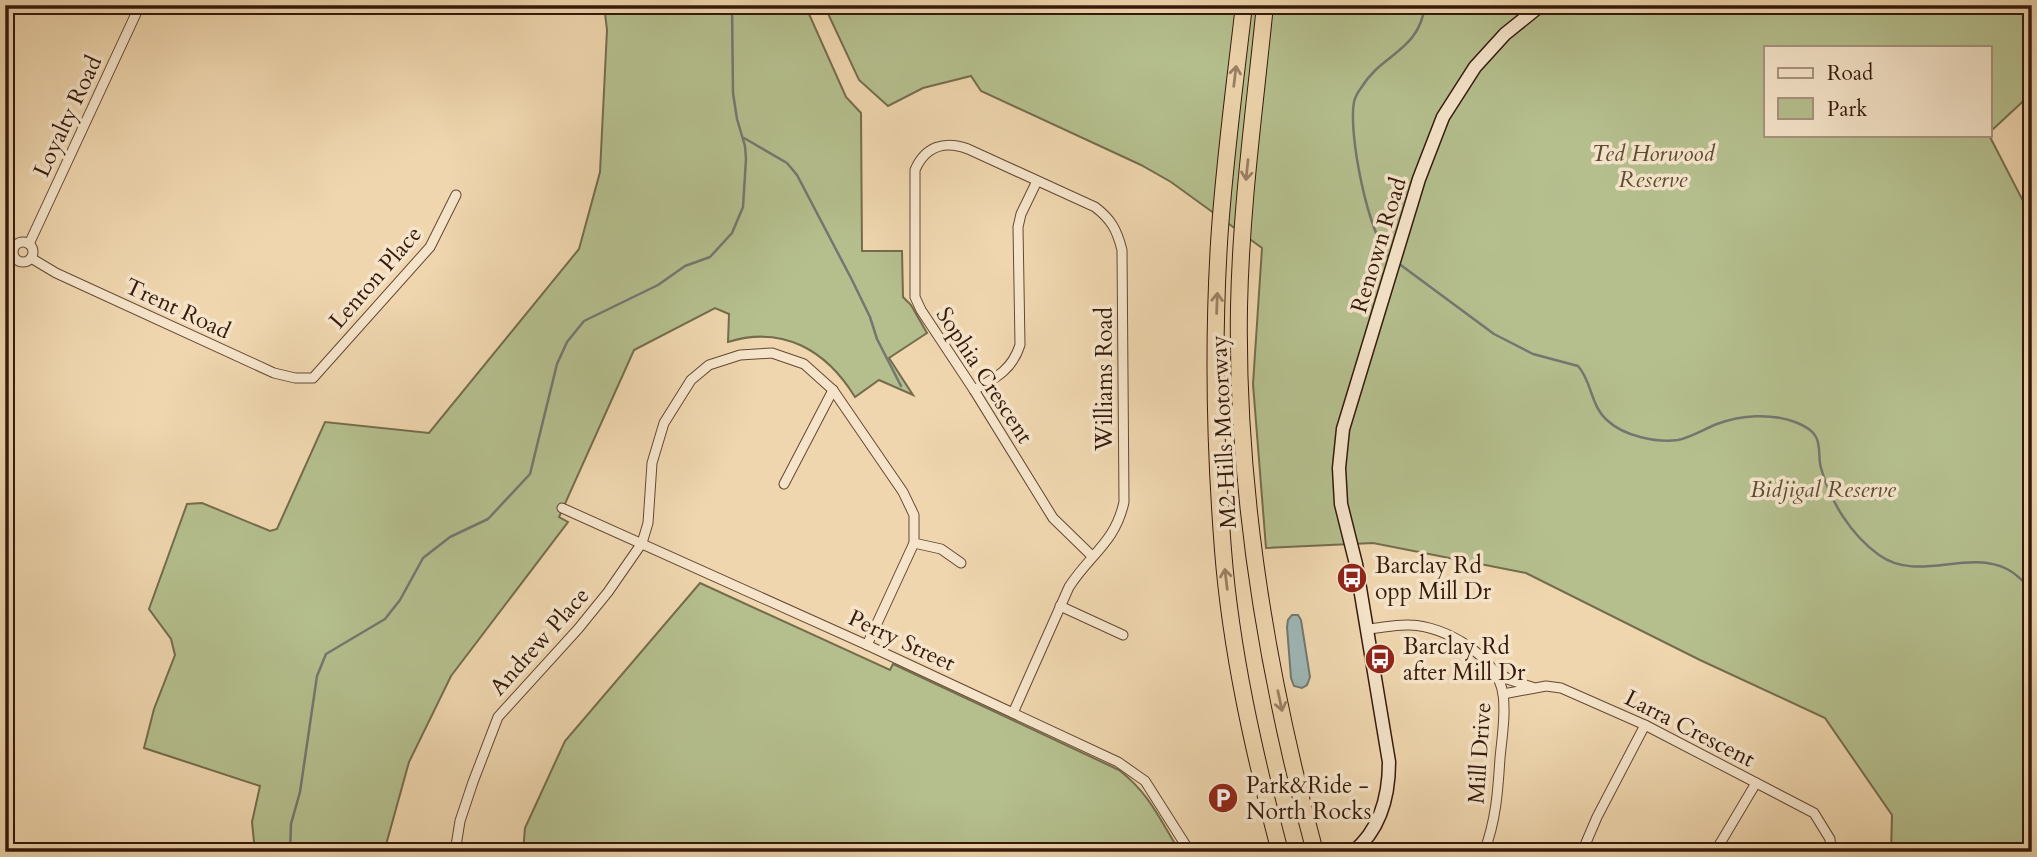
<svg xmlns="http://www.w3.org/2000/svg" width="2037" height="857" font-family="Cardo,serif">
  <rect width="100%" height="100%" fill="#efd6ae"/>
  <filter id="stains"><feTurbulence type="fractalNoise" baseFrequency=".00286" numOctaves="4"/><feColorMatrix values="0 0 0 0 .2 0 0 0 0 .09 0 0 0 0 .02 0 0 0 .5 -.17"/></filter>
  <radialGradient id="worn" r=".72"><stop offset=".6" stop-color="#630" stop-opacity="0"/><stop offset="1" stop-color="#630" stop-opacity=".3"/></radialGradient>
  <!-- green -->
  <g fill="#b5bf8e" stroke="#756c4c" stroke-width="2">
    <path d="M604,5H805L846,97L861,113L862,251H902L903,297L911,305L927,333L889,358L913,395L879,380L855,397C826,350 783,325 728,342L729,314L715,308L634,350L559,517L568,522L451,676L409,762L384,852H255L252,822L260,786L144,748L154,709L175,655L171,639L149,609L187,504L202,503L270,531L277,529L325,422L429,433L579,249L600,172L607,30Z"/>
    <path d="M824,5H2032V93L1990,132V47H1766V135H1989L2022,199L2032,211V852H1891L1892,815L1825,718L1700,660L1526,573L1373,543L1266,548L1253,384L1262,248L1171,182L1141,165L981,91L971,76L923,88L888,106L859,80Z"/>
    <path d="M700,583L890,670L893,664L1119,770C1150,794 1160,820 1180,852H523L525,828L565,741Z"/>
  </g>
  <!-- water -->
  <path fill="#9eb6b5" stroke="#747771" stroke-width="2" d="M1292,615H1298L1301,620L1310,677L1307,685L1302,688L1294,686L1291,678L1287,627L1288,620Z"/>
  <g fill="none" stroke-linecap="round" stroke-linejoin="round">
    <!-- stream -->
    <g stroke="#747771" stroke-width="2.5">
      <path d="M744,138L787,163L797,175L852,280L870,317L877,339L901,386"/>
      <path d="M1390,258C1368,235 1348,133 1354,102C1355,97 1358,92 1361,88C1382,53 1419,52 1425,5"/>
      <path d="M1398,263L1494,334L1533,354L1578,366C1592,381 1590,406 1608,421C1624,436 1657,443 1678,440C1692,437 1704,429 1717,424C1741,415 1771,413 1795,422C1803,425 1812,429 1816,437C1821,446 1818,458 1821,468C1830,501 1851,535 1879,555C1918,583 1966,549 2007,569C2017,574 2024,582 2032,590"/>
      <path d="M290,852L291,824L300,792L317,676L326,654L385,619L400,600L423,558L450,537L488,519L530,474L557,364L567,342L584,321L658,285L685,266L710,257L732,233L743,207L746,159L745,146L737,119L733,93L732,5"/>
    </g>
    <!-- street casing -->
    <g stroke="#644834" stroke-width="11">
      <g id="street">
        <circle cx="23" cy="252" r="10"/>
        <path d="M29,244L140,5"/>
        <path d="M31,258L56,273L274,373L295,378H313L430,247L456,195"/>
        <path d="M974,390C996,378 1012,370 1020,345L1018,227L1021,214L1037,181"/>
        <path d="M784,484L833,390"/>
        <path d="M562,508L867,645L1118,762L1145,781L1190,852"/>
        <path d="M914,543L941,549L961,563"/>
        <path d="M1060,606L1123,635"/>
        <path d="M1368,629C1382,628 1396,624 1410,625C1445,626 1497,656 1503,694C1506,714 1502,737 1500,758C1498,790 1496,821 1484,852"/>
        <path d="M1494,670L1510,680L1532,687"/>
        <path d="M1503,694L1546,686L1561,688L1645,725L1814,813L1830,839L1831,852"/>
        <path d="M1013,713L1069,587C1090,554 1115,543 1124,502L1122,250C1117,230 1111,219 1095,207L968,149C944,140 925,147 915,170V297L921,310L974,390L1053,518L1092,556"/>
        <path d="M455,852L460,821L473,782L498,717L578,629L608,592L642,543L648,523L652,463L664,423L691,380L709,365L740,355L772,353L804,364L833,390L903,492L914,515V543L867,645"/>
        <path d="M1582,852L1597,817L1645,725"/>
        <path d="M1715,852L1756,783"/>
      </g>
    </g>
    <!-- secondary casing -->
    <g stroke="#35190b" stroke-width="15">
      <path id="secondary" d="M1353,852C1381,829 1389,795 1389,762L1356,564L1341,504L1339,468L1343,429L1419,179L1443,117L1475,67L1505,34L1541,5"/>
    </g>
    <!-- highway casing -->
    <g stroke="#35190b" stroke-width="18">
      <g id="highway">
        <path d="M1244,5C1235,84 1224,163 1219,243C1213,344 1215,448 1223,550C1231,652 1254,753 1280,852"/>
        <path d="M1265,5C1255,106 1241,205 1239,307C1236,490 1267,675 1315,852"/>
      </g>
    </g>
    <!-- street -->
    <use href="#street" stroke="#f5e4ca" stroke-width="9"/>
    <!-- secondary -->
    <use href="#secondary" stroke="#f5e4ca" stroke-width="12"/>
    <!-- highway -->
    <use href="#highway" stroke="#efd6ae" stroke-width="16"/>
  </g>
  <!-- one-way arrows -->
  <defs><path id="oneway-shaft" d="M-6 0H5M1.5-3L5.5 0L1.5 3" fill="none" stroke-width="1.6" stroke-linecap="round" stroke-linejoin="round" transform="scale(1.75)"/></defs>
  <g stroke="#9b8165">
    <use href="#oneway-shaft" transform="translate(1235 76) rotate(-83)"/>
    <use href="#oneway-shaft" transform="translate(1247 170) rotate(96)"/>
    <use href="#oneway-shaft" transform="translate(1217 303) rotate(-88)"/>
    <use href="#oneway-shaft" transform="translate(1226 579) rotate(-97)"/>
    <use href="#oneway-shaft" transform="translate(1280 701) rotate(78)"/>
  </g>
  <!-- icons -->
  <defs>
    <g id="bus-disc" transform="scale(1.575)"><circle r="9.5" fill="#8f2418" stroke="#f5e4ca"/><path d="M-5-6H5V4H4V6H2V4H-2V6H-4V4H-5ZM-3.5-4V0h7V-4ZM-3.5 1.2v1.5H-2V1.2ZM2 1.2v1.5H3.5V1.2Z" fill="#fff"/></g>
    <g id="parking-disc" transform="scale(1.575)"><circle r="9.5" fill="#8f2418" stroke="#f5e4ca"/><path d="M-3.5-5.5H1a3.5 3.5 0 0 1 0 7H-1V5.5H-3.5ZM-1-3.4V-.6H.8a1.4 1.4 0 0 0 0-2.8Z" fill="#fff"/></g>
  </defs>
  <g fill-rule="evenodd">
    <use href="#bus-disc" x="1352" y="578"/>
    <use href="#bus-disc" x="1380" y="659"/>
    <use href="#parking-disc" x="1223" y="798"/>
  </g>
  <g text-anchor="middle" stroke-width="7" stroke-linejoin="round" paint-order="stroke">
    <!-- street labels -->
    <g font-size="23" fill="#35190b" stroke="#f5e4ca">
      <text transform="translate(67 116) rotate(-65)" y="8">Loyalty Road</text>
      <text transform="translate(1378 245) rotate(-73)" y="8">Renown Road</text>
      <text transform="translate(375 277) rotate(-49)" y="8">Lenton Place</text>
      <text transform="translate(178 308) rotate(25)" y="8">Trent Road</text>
      <text transform="translate(985 375) rotate(57)" y="8">Sophia Crescent</text>
      <text transform="translate(1104 379) rotate(-90)" y="8">Williams Road</text>
      <text transform="translate(1223 432) rotate(-93)" y="8">M2 Hills Motorway</text>
      <text transform="translate(902 640) rotate(25)" y="8">Perry Street</text>
      <text transform="translate(539 641) rotate(-48)" y="8">Andrew Place</text>
      <text transform="translate(1690 728) rotate(27)" y="8">Larra Crescent</text>
      <text transform="translate(1479 753) rotate(-86)" y="8">Mill Drive</text>
    </g>
    <!-- park labels -->
    <g font-size="23" font-style="italic" fill="#5b4b32" stroke="#f5e4ca">
      <text x="1653" y="161">Ted Horwood<tspan x="1653" dy="26">Reserve</tspan></text>
      <text x="1823" y="497">Bidjigal Reserve</text>
    </g>
    <!-- poi labels -->
    <g font-size="23" fill="#35190b" stroke="#f5e4ca" text-anchor="start">
      <text x="1375" y="573">Barclay Rd<tspan x="1375" dy="26">opp Mill Dr</tspan></text>
      <text x="1403" y="654">Barclay Rd<tspan x="1403" dy="26">after Mill Dr</tspan></text>
      <text x="1246" y="793">Park&amp;Ride -<tspan x="1246" dy="26">North Rocks</tspan></text>
    </g>
  </g>
  <!-- margin -->
  <rect width="2037" height="857" fill="none" stroke="#efd6ae" stroke-width="28"/>
  <rect x="7" y="7" width="2023" height="843" fill="none" stroke="#35190b" stroke-width="3.5"/>
  <rect x="14" y="14" width="2009" height="829" fill="none" stroke="#35190b" stroke-width="2"/>
  <!-- legend -->
  <rect x="1764" y="46" width="228" height="91" fill="#f5e4ca" stroke="#a8937e" stroke-width="2"/>
  <rect x="1778" y="68" width="35" height="10" fill="#f5e4ca" stroke="#a8937e" stroke-width="2"/>
  <text x="1827" y="80" font-size="21" fill="#35190b">Road</text>
  <rect x="1778" y="98" width="35" height="21" fill="#b5bf8e" stroke="#a8937e" stroke-width="2"/>
  <text x="1827" y="116" font-size="21" fill="#35190b">Park</text>
  <rect width="100%" height="100%" filter="url(#stains)"/>
  <rect width="100%" height="100%" fill="url(#worn)"/>
</svg>
